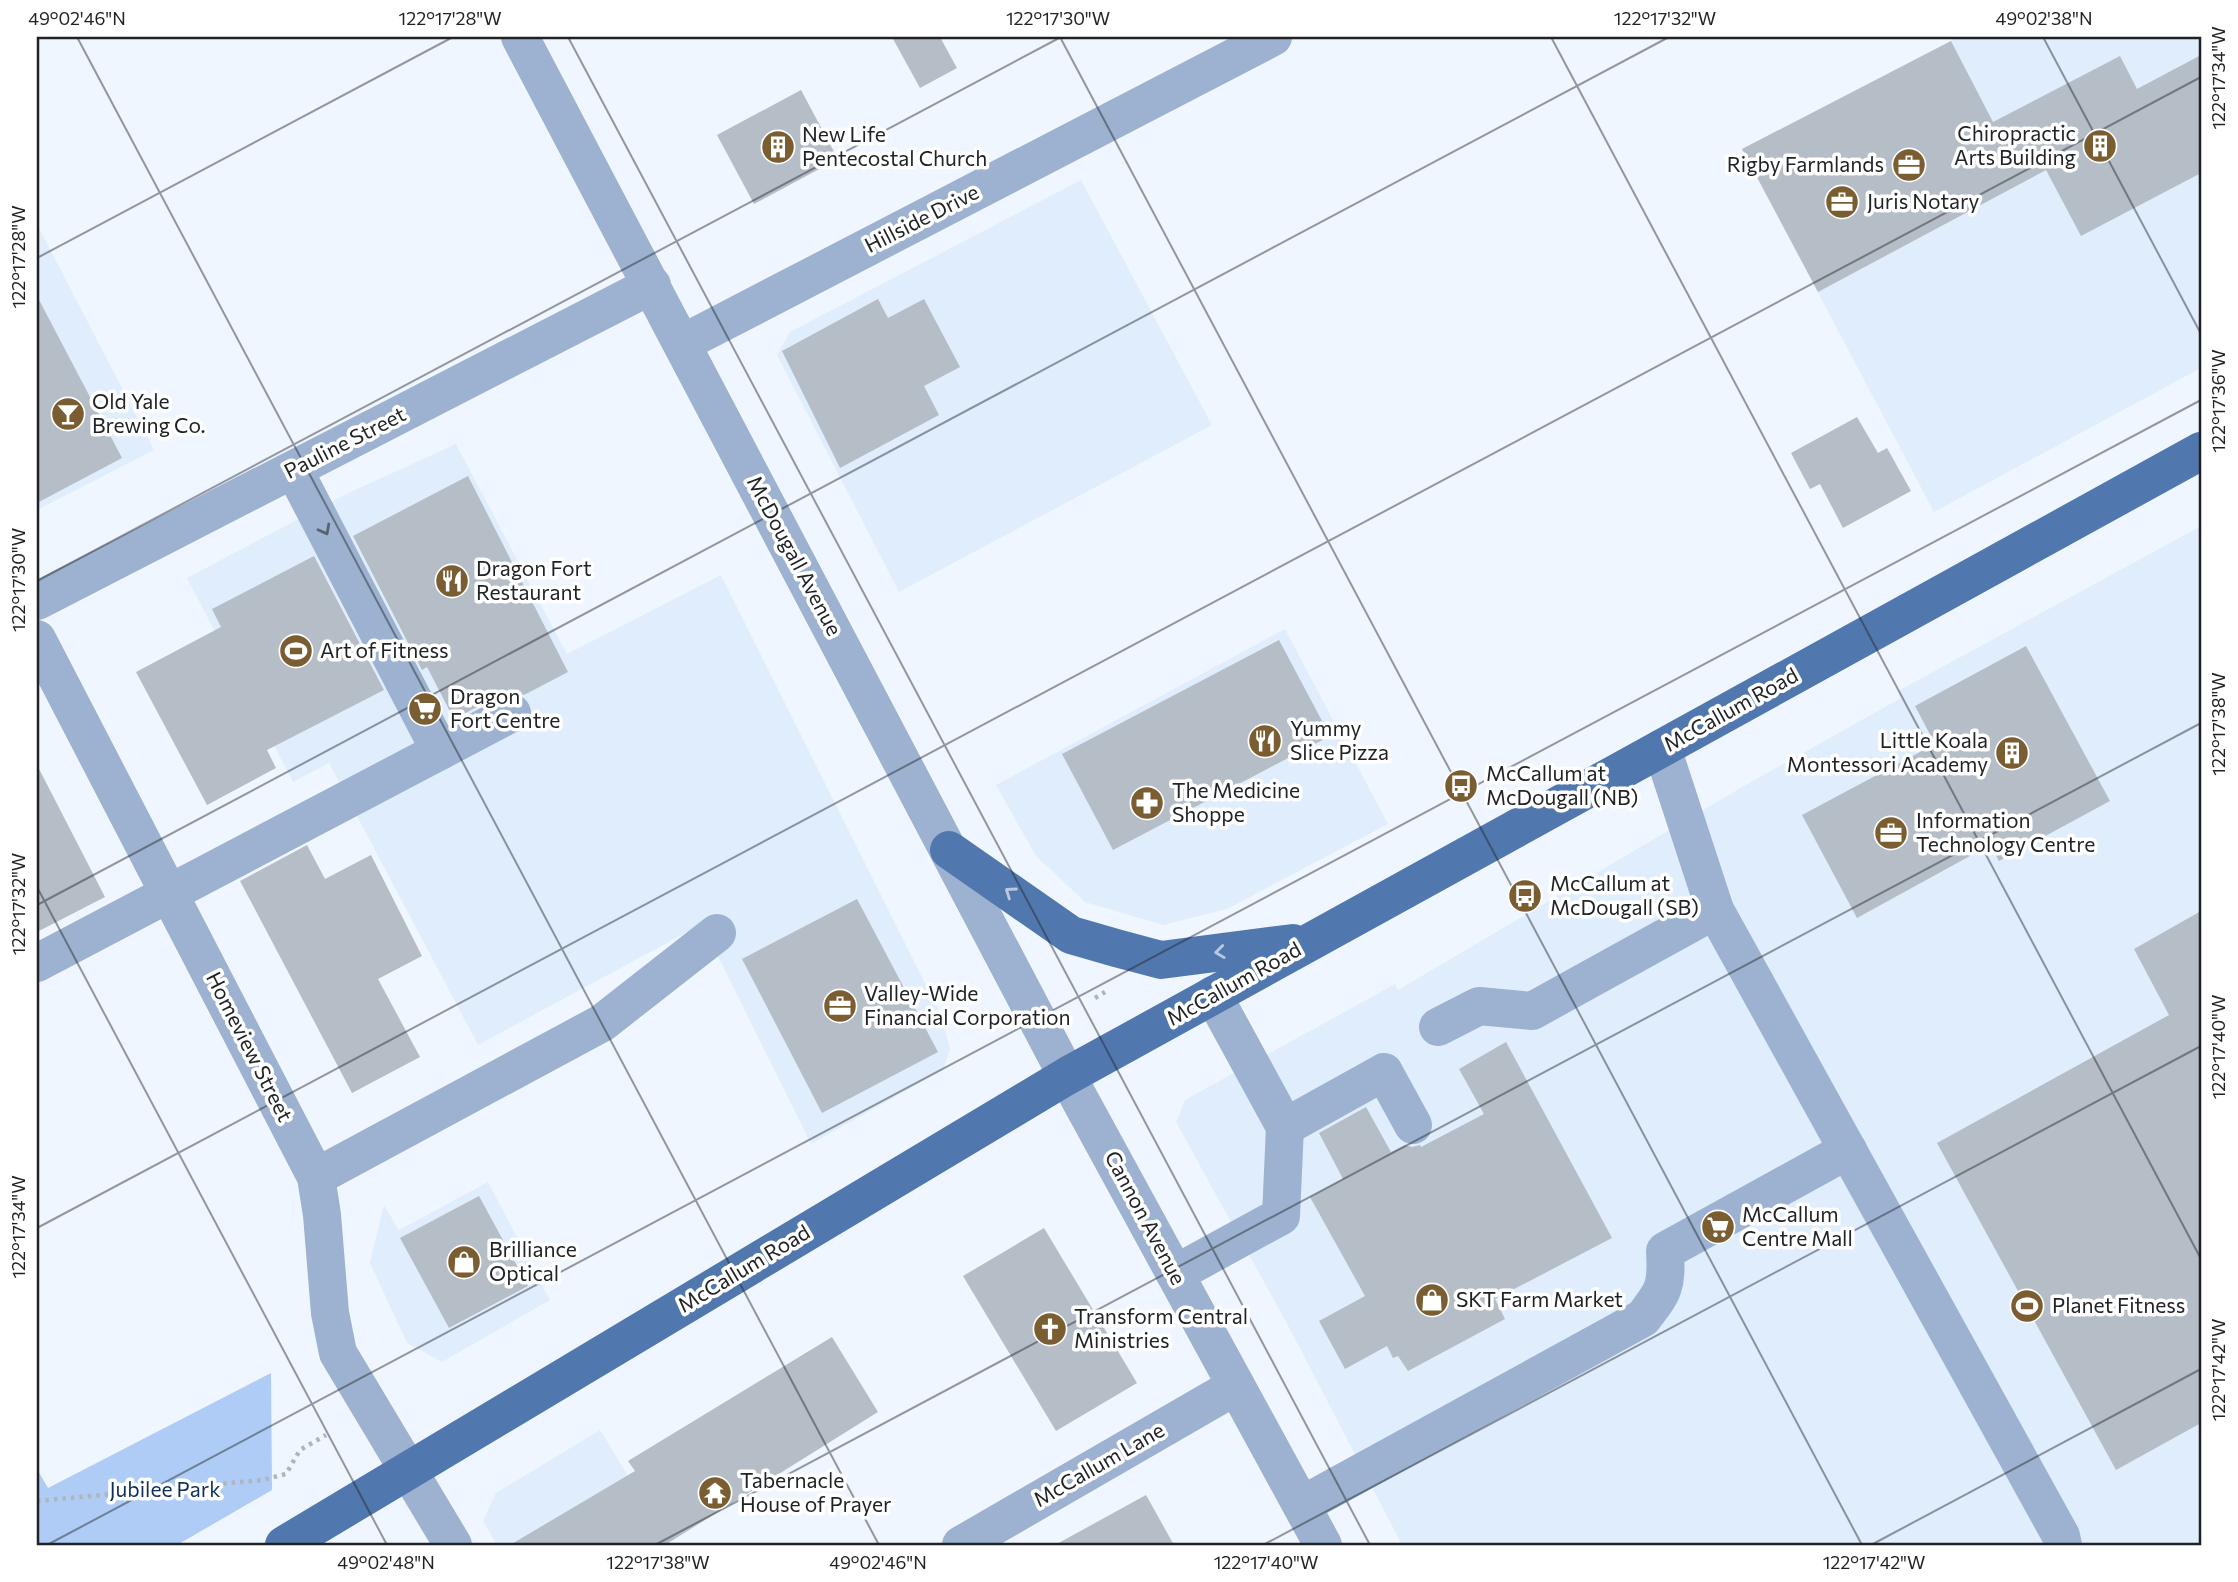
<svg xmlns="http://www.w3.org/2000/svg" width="2238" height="1582" font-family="Commissioner,sans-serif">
  <rect width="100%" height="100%" fill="#f0f6ff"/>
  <!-- built -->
  <g fill="#e0edfd">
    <path d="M1958,37H2201V368L1934,512L1742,149Z"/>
    <path d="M1081,180L1212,425L899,592L777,355L790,332Z"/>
    <path d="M39,228L154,450L37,510V230Z"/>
    <path d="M456,444L567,654L721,575L941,1015L950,1049L943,1070L811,1144L702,924L478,1045L329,763L293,782L187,578L344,495Z"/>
    <path d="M2201,526V1545H1402L1292,1333L1176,1122L1185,1100L1395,984L1398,990L1744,786L1901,698L1898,691Z"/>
    <path d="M1285,629L1388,824L1227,909L1163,925L1085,902L1036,856L996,785Z"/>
    <path d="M488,1182L550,1300L442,1362L407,1343L370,1263L384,1205L399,1230Z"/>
    <path d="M600,1430L670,1545H497L483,1521L496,1493Z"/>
  </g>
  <!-- green -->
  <path fill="#aeccf5" d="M271,1373L272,1490L177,1545H37V1469L48,1488Z"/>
  <!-- building -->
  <g fill="#b5bdc7">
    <path d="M892,37H940L957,68L920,88Z"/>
    <path d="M1951,41L1993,122L2120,56L2137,89L2201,55V173L2081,236L2046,170L1818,292L1742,149Z"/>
    <path d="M801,90L838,159L754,204L717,135Z"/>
    <path d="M37,296L122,458L37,503Z"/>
    <path d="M878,299L888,318L924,299L960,367L924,386L939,415L840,468L782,351Z"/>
    <path d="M1857,417L1878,453L1887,448L1911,491L1843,528L1820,484L1810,489L1791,453Z"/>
    <path d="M468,476L568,672L524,695L514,691L502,694L454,719L427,667L422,670L353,536Z"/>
    <path d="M314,556L384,690L267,750L276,768L207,805L136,672L221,627L212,609Z"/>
    <path d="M1279,640L1330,736L1113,850L1062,754Z"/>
    <path d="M2026,646L2110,801L1999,861L1990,845L1857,918L1802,815L1935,744L1915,706Z"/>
    <path d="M37,765L105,897L37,932Z"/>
    <path d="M307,845L325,879L371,855L422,956L378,979L420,1057L352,1093L240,881Z"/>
    <path d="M857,899L938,1052L822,1113L742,959Z"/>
    <path d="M2201,911V1423L2116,1470L1937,1143L2169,1015L2134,949Z"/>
    <path d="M1506,1042L1612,1238L1495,1299L1505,1319L1408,1371L1398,1356L1393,1358L1387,1346L1345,1369L1319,1321L1365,1296L1310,1197L1343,1179L1319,1133L1366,1107L1391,1152L1405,1145L1412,1147L1420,1145L1421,1147L1484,1114L1459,1069Z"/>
    <path d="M479,1196L528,1286L449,1328L400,1238Z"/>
    <path d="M1044,1228L1137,1383L1056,1431L963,1276Z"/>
    <path d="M832,1337L878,1412L665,1545H510L635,1471L628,1461Z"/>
    <path d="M1146,1495L1174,1545H1055Z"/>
  </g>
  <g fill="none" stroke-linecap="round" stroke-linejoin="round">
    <!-- path -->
    <g stroke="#afb5bc" stroke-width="4.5" stroke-dasharray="3.5 5" stroke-linecap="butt">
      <path d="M1095,998L1105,992"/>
      <path d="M37,1501L262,1480L286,1474L300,1450L326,1435"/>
    </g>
    <!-- minor -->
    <g stroke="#9cb2d0" stroke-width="38">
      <path d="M520,37L1067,1076L1323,1545"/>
      <path d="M683,343L1273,37"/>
      <path d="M294,470L440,751"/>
      <path d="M37,601L652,285"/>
      <path d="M37,639L316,1177L322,1215L330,1313L338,1353L453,1545"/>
      <path d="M1662,748L1715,910L2061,1536L2063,1545"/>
      <path d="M37,963L512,713"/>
      <path d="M1438,1027L1479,1006L1532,1011L1715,910"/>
      <path d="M1285,1127L1384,1072L1413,1125"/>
      <path d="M316,1177L602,1023L717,933"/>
      <path d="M1175,1274L1281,1216L1285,1127L1213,995"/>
      <path d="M1302,1505L1643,1318C1664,1291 1667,1287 1665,1251L1848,1150"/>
      <path d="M961,1545L1236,1386"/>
    </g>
    <!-- major -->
    <g stroke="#5178ae" stroke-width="38">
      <path d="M949,850L1071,935L1116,948L1161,960L1293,943"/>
      <path d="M284,1545L1067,1076L2201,451"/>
    </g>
  </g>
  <!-- one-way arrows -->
  <defs><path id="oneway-chevron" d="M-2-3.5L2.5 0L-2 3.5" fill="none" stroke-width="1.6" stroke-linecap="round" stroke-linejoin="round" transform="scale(1.75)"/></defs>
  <use stroke="#586372" href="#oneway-chevron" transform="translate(325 530) rotate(62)"/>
  <g stroke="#b9c9df">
    <use href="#oneway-chevron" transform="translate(1010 892) rotate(-145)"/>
    <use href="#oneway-chevron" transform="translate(1220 952) rotate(173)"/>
  </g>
  <!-- ticks -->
  <path fill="none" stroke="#202326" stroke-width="2" stroke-opacity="0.45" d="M77,37L879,1545M568,37L1370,1545M1060,37L1862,1545M1551,37L2201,1259M2043,37L2201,334M37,258L453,37M37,581L1061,37M37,887L387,1545M37,905L1669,37M37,1228L2201,77M47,1545L2201,400M655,1545L2201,723M1263,1545L2201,1046M1871,1545L2201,1369"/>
  <!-- icons -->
  <defs>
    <g id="building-disc" transform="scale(1.75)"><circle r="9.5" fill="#7a5d31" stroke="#fff"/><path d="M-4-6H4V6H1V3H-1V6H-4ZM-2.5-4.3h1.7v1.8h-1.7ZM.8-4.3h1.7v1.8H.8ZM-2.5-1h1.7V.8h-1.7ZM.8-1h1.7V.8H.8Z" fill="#fff"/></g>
    <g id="office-disc" transform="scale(1.75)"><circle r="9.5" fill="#7a5d31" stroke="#fff"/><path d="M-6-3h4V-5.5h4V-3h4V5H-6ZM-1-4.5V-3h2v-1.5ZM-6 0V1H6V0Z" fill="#fff"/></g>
    <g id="bar-disc" transform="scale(1.75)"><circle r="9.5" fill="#7a5d31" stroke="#fff"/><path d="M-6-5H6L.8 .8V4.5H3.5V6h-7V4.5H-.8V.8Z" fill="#fff"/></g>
    <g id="restaurant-disc" transform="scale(1.75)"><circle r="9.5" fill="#7a5d31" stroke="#fff"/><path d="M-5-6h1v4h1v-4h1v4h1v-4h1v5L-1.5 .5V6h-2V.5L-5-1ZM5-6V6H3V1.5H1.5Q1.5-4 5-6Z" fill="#fff"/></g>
    <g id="stadium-disc" transform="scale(1.75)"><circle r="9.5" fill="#7a5d31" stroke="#fff"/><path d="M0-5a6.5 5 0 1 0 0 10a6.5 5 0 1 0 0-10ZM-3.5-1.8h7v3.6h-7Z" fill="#fff"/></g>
    <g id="supermarket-disc" transform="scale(1.75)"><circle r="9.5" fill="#7a5d31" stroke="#fff"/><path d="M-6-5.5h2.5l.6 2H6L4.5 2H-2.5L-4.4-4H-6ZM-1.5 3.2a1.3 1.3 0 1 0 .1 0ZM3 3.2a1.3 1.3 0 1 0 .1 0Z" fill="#fff"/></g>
    <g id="bus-disc" transform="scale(1.75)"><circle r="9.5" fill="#7a5d31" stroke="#fff"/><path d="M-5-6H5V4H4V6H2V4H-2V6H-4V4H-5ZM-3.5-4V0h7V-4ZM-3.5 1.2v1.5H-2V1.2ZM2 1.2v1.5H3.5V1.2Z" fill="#fff"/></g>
    <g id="pharmacy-disc" transform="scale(1.75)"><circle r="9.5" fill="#7a5d31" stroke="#fff"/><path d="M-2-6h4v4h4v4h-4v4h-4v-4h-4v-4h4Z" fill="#fff"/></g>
    <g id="shop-disc" transform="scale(1.75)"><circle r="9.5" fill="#7a5d31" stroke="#fff"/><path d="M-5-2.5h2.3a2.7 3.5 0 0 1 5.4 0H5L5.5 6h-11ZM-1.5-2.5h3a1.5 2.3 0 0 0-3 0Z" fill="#fff"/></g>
    <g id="church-disc" transform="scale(1.75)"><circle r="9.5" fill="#7a5d31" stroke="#fff"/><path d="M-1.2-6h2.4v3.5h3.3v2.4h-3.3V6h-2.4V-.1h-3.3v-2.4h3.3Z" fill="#fff"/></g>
    <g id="temple-disc" transform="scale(1.75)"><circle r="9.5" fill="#7a5d31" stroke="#fff"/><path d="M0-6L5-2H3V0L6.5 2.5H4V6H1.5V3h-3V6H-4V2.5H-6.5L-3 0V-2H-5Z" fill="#fff"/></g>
  </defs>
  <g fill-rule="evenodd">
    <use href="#building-disc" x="2100" y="146"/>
    <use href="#building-disc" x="778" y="147"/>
    <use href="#office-disc" x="1909" y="165"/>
    <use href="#office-disc" x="1842" y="202"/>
    <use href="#bar-disc" x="68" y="414"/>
    <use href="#restaurant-disc" x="452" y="581"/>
    <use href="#stadium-disc" x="296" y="651"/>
    <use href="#supermarket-disc" x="425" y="709"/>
    <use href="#restaurant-disc" x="1265" y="741"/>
    <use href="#building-disc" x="2012" y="753"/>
    <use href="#bus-disc" x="1461" y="786"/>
    <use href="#pharmacy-disc" x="1147" y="803"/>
    <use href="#office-disc" x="1891" y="833"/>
    <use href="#bus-disc" x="1525" y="896"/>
    <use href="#office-disc" x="840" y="1006"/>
    <use href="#supermarket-disc" x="1718" y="1227"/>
    <use href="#shop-disc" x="464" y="1262"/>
    <use href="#shop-disc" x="1432" y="1300"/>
    <use href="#stadium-disc" x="2027" y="1306"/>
    <use href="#church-disc" x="1050" y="1329"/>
    <use href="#temple-disc" x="715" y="1493"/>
  </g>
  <g text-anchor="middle" stroke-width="7" stroke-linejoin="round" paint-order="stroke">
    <!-- poi labels -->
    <g font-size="21" fill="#202326" stroke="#fff" text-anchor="start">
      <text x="2076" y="141" text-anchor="end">Chiropractic<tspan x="2076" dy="24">Arts Building</tspan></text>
      <text x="802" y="142">New Life<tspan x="802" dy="24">Pentecostal Church</tspan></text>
      <text x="1884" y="172" text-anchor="end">Rigby Farmlands</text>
      <text x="1867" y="209">Juris Notary</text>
      <text x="92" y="409">Old Yale<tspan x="92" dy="24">Brewing Co.</tspan></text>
      <text x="476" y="576">Dragon Fort<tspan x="476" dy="24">Restaurant</tspan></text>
      <text x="320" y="658">Art of Fitness</text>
      <text x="450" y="704">Dragon<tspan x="450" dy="24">Fort Centre</tspan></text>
      <text x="1290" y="736">Yummy<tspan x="1290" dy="24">Slice Pizza</tspan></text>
      <text x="1988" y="748" text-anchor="end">Little Koala<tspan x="1988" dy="24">Montessori Academy</tspan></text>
      <text x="1486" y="781">McCallum at<tspan x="1486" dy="24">McDougall (NB)</tspan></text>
      <text x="1172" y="798">The Medicine<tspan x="1172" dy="24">Shoppe</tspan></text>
      <text x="1916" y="828">Information<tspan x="1916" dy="24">Technology Centre</tspan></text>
      <text x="1550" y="891">McCallum at<tspan x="1550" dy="24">McDougall (SB)</tspan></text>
      <text x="864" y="1001">Valley-Wide<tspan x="864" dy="24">Financial Corporation</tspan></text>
      <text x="1742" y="1222">McCallum<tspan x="1742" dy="24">Centre Mall</tspan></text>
      <text x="489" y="1257">Brilliance<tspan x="489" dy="24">Optical</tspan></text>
      <text x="1456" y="1307">SKT Farm Market</text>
      <text x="2052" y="1313">Planet Fitness</text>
      <text x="1074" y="1324">Transform Central<tspan x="1074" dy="24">Ministries</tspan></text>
      <text x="740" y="1488">Tabernacle<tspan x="740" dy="24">House of Prayer</tspan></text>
    </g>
    <!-- street labels -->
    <g font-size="21" fill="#202326" stroke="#fff">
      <text transform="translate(922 219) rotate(-27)" y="7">Hillside Drive</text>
      <text transform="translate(345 443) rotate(-27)" y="7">Pauline Street</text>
      <text transform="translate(794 556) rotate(62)" y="7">McDougall Avenue</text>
      <text transform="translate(1731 710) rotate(-29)" y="7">McCallum Road</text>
      <text transform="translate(1234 984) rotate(-29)" y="7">McCallum Road</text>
      <text transform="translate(249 1047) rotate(63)" y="7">Homeview Street</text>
      <text transform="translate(1145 1218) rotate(62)" y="7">Cannon Avenue</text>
      <text transform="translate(744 1269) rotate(-31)" y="7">McCallum Road</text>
      <text transform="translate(1099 1465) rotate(-30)" y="7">McCallum Lane</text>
    </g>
    <!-- park labels -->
    <g font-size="21" fill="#0d2e57" stroke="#fff">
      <text x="165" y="1497">Jubilee Park</text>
    </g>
  </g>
  <!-- border -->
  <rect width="2238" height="1582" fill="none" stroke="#ffffff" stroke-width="77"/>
  <rect x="38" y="38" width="2162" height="1506" fill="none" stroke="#202326" stroke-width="2.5"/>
  <g font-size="18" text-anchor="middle" fill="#202326">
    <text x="77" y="25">49°02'46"N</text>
    <text x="450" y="25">122°17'28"W</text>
    <text x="1058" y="25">122°17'30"W</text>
    <text x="1665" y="25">122°17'32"W</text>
    <text x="2044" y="25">49°02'38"N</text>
    <text transform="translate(2219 78) rotate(-90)" y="6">122°17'34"W</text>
    <text transform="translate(19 257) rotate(-90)" y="6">122°17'28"W</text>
    <text transform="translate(2219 401) rotate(-90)" y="6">122°17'36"W</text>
    <text transform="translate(19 580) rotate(-90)" y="6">122°17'30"W</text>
    <text transform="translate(2219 724) rotate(-90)" y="6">122°17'38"W</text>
    <text transform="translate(19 904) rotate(-90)" y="6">122°17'32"W</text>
    <text transform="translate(2219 1047) rotate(-90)" y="6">122°17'40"W</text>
    <text transform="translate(19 1227) rotate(-90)" y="6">122°17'34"W</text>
    <text transform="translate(2219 1370) rotate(-90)" y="6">122°17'42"W</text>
    <text x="386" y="1569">49°02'48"N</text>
    <text x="658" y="1569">122°17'38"W</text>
    <text x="878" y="1569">49°02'46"N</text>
    <text x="1266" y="1569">122°17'40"W</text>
    <text x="1874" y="1569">122°17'42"W</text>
  </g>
</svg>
